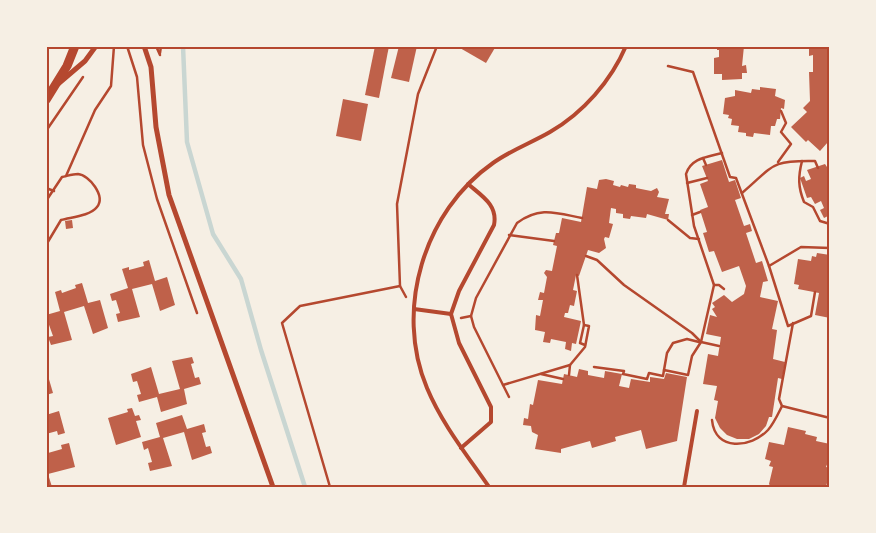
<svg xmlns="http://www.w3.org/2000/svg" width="876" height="533" font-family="Spectral,serif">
  <rect width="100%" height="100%" fill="#f6efe4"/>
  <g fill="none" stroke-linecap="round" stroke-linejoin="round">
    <!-- stream -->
    <path stroke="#c9d6d2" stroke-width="4.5" d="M183,46L187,142L213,234L241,279L261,350L305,487"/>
  </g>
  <!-- building -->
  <g fill="#bf614a">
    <path d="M375,46H389L379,98L365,95Z"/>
    <path d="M399,46H417L409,82L391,78Z"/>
    <path d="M461,46H496L486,63L460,48Z"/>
    <path d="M717,46H744L742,66L746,65L747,73H742V79L722,80V74H714V58L719,57V50H717Z"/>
    <path d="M809,46H830V143L828,142L820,151L808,140L806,142L791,127L807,112L803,108L810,101L809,72H813V55L809,56Z"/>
    <path d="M760,87L776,89L775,96L785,100L784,109L781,108L780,119H777L775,126H771L770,135L754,133L753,137L746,136V133L738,132L739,126L731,125L732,119L728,118L729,115L723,114L725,98L735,96V90L751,93L752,89L760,90Z"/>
    <path d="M343,99L368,104L361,141L336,136Z"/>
    <path d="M722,160L729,182L735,180L741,198L735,200L744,226L750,224L752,231L746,233L756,263L762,261L768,281L763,282L760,297L778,301L772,329L777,330L773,359L785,362L782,379L778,378L772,417H769L766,426L759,434L749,439H737L727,435L720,428L715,418L718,401L714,400L717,386L703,384L708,354L718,356L721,337L706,334L710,315L717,317L712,309L715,307L712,303L724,295L732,302L744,294L746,286L739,266L722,272L714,251L709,252L703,233L707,232L700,210L708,207L700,184L708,181L702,166Z"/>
    <path d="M825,164L827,167L830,166V215L824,218L820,210L824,208L821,201L815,204L811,197L807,198L800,178L804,176L806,181L811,179L807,170Z"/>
    <path d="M606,179L614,181L613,185L620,187L621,185L628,187L629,184L636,185V188L651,191L657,188L659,192L657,197L669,199L665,214H669L668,220L647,214L646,218L631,216L630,219L623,218V214L616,213V209L611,208L609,223L613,224L609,238L605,237L604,239L606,248L599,253L588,250L579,276L576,275L573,290L577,291L574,306L570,305L568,313H565L564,317L581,321L576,344L572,343L571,351L565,349L566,342L551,339L550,343L543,342L545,332L535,330L536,315L540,316L543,300H538L540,292L544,293L547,277L544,273L546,270L552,271L557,246L553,245L556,233H559L562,218L581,222L587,187L597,189L599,180Z"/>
    <path d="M72,220L73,228L66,229L65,221Z"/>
    <path d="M817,253L830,255V318L815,315L819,293L798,289L799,285L794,284L798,259L811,261L812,256L816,257Z"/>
    <path d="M149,260L155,281L167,277L175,305L160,311L152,284L132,289L140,317L118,322L116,314L120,313L116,300L112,301L110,294L128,288L122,269L129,267V270L144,266L143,262Z"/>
    <path d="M82,283L88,303L100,300L108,328L93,334L84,306L64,312L72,340L51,345L48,337L53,336L48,322L46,323V315L60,311L55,292L61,290L62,293L76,288L75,285Z"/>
    <path d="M192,357L194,363L191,364L195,378L199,377L201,384L184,389L187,404L161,412L157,397L139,402L137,395L141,394L137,381L133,382L131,374L151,367L159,394L180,389L172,361Z"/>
    <path d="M46,369L53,393L46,395Z"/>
    <path d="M579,369L588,371V375L604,378L605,371L622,374L619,386L629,388L631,379L650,382V377L664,379L666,373L687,377L677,441L646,449L641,430L615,437L616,441L592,448L590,441L561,449V453L535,449L538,435L532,432L531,426L523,425L524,418L528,419L530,404L533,405L538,380L562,384L564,374L577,377Z"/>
    <path d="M132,408L135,416L139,415L141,420L136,421L141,437L116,445L108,418L128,412L127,409Z"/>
    <path d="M59,411L65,433L58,435L57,431L46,434V415Z"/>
    <path d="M182,415L187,429L204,424L206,432L202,433L206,447L210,446L212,453L192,460L184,432L163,438L172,466L150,471L148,463L152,462L148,448L144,450L142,442L160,437L156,423Z"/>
    <path d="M788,427L806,431L805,434L817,437L816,441L830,444V457L826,467L830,468V471L826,487H771L769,484L773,467L769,466L771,461L765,459L769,442L784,445Z"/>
    <path d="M69,443L75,467L48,474L52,487H46V451L48,453L62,449L61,445Z"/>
  </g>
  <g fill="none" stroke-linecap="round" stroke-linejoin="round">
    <!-- path -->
    <g stroke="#b5482f" stroke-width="2.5">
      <path d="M127,46L137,77L143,145L157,199L197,313"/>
      <path d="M156,46L160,55"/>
      <path d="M160,53L161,46"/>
      <path d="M668,66L693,72L730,177L736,178L769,266L788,326L811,316L815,292"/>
      <path d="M46,131L83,77"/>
      <path d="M703,158L706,165"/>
      <path d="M802,161C798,177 798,187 804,202L813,207L820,221L830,224"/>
      <path d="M778,162L791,144L781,132L786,123L781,111"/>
      <path d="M66,176L95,110L111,86L114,46"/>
      <path d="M687,183L707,178"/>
      <path d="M46,188L54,191"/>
      <path d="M742,193C774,166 769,160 815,161L818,168"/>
      <path d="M46,201L62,177C67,176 73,174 78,174C89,175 106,196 97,207C90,216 72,217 61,220L46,245"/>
      <path d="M692,215L700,212"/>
      <path d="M668,220L690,238L699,239"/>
      <path d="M509,235L554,241"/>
      <path d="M586,256L597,260L624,285L692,333L701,342L719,346"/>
      <path d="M769,266L801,247L830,248"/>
      <path d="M714,285H719L724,289"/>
      <path d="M406,297L400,286L397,204L418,94L437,46"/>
      <path d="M461,318L471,316"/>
      <path d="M793,323L779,399L782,406L830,418"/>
      <path d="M584,325L580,343L585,345"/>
      <path d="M594,367L624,371L623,374L647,379L649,373L663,376L664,370L688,375L692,356L701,342L714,285L694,226L686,174C691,158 707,157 722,153"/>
      <path d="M664,370L667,353L673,343L687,339L699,342"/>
      <path d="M541,374L563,379"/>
      <path d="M569,375L570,365"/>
      <path d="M503,385L570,365L585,347L589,326L584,325L577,275"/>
      <path d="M509,397L474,327L471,316L476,298L517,223C540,206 556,213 582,218"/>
      <path d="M712,420C715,452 751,448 768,430C774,423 778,414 782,406"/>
      <path d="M330,487L282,323L300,306L400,286"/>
    </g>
    <!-- service -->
    <g stroke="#b5482f" stroke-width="4">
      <path d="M414,309L451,314"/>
      <path d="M461,448L491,422V407L459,343L451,314L459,291L494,225C498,205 482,196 468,184"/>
      <path d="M489,487C467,455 442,424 427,388C394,310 424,211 493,163C511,150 531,143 550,132C583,113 611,81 626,46"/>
      <path d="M684,487L697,411"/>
    </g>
    <!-- minor -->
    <g stroke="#b5482f" stroke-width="5">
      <path d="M144,46L151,67L156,127L169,195L273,487"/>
      <path d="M58,84L85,61L96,46"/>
    </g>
    <!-- tertiary -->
    <path stroke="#b5482f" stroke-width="9" d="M46,100L67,66L75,46"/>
  </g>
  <!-- border -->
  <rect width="876" height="533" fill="none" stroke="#f6efe4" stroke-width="95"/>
  <rect x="48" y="48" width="780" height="438" fill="none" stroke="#b5482f" stroke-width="2"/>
</svg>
